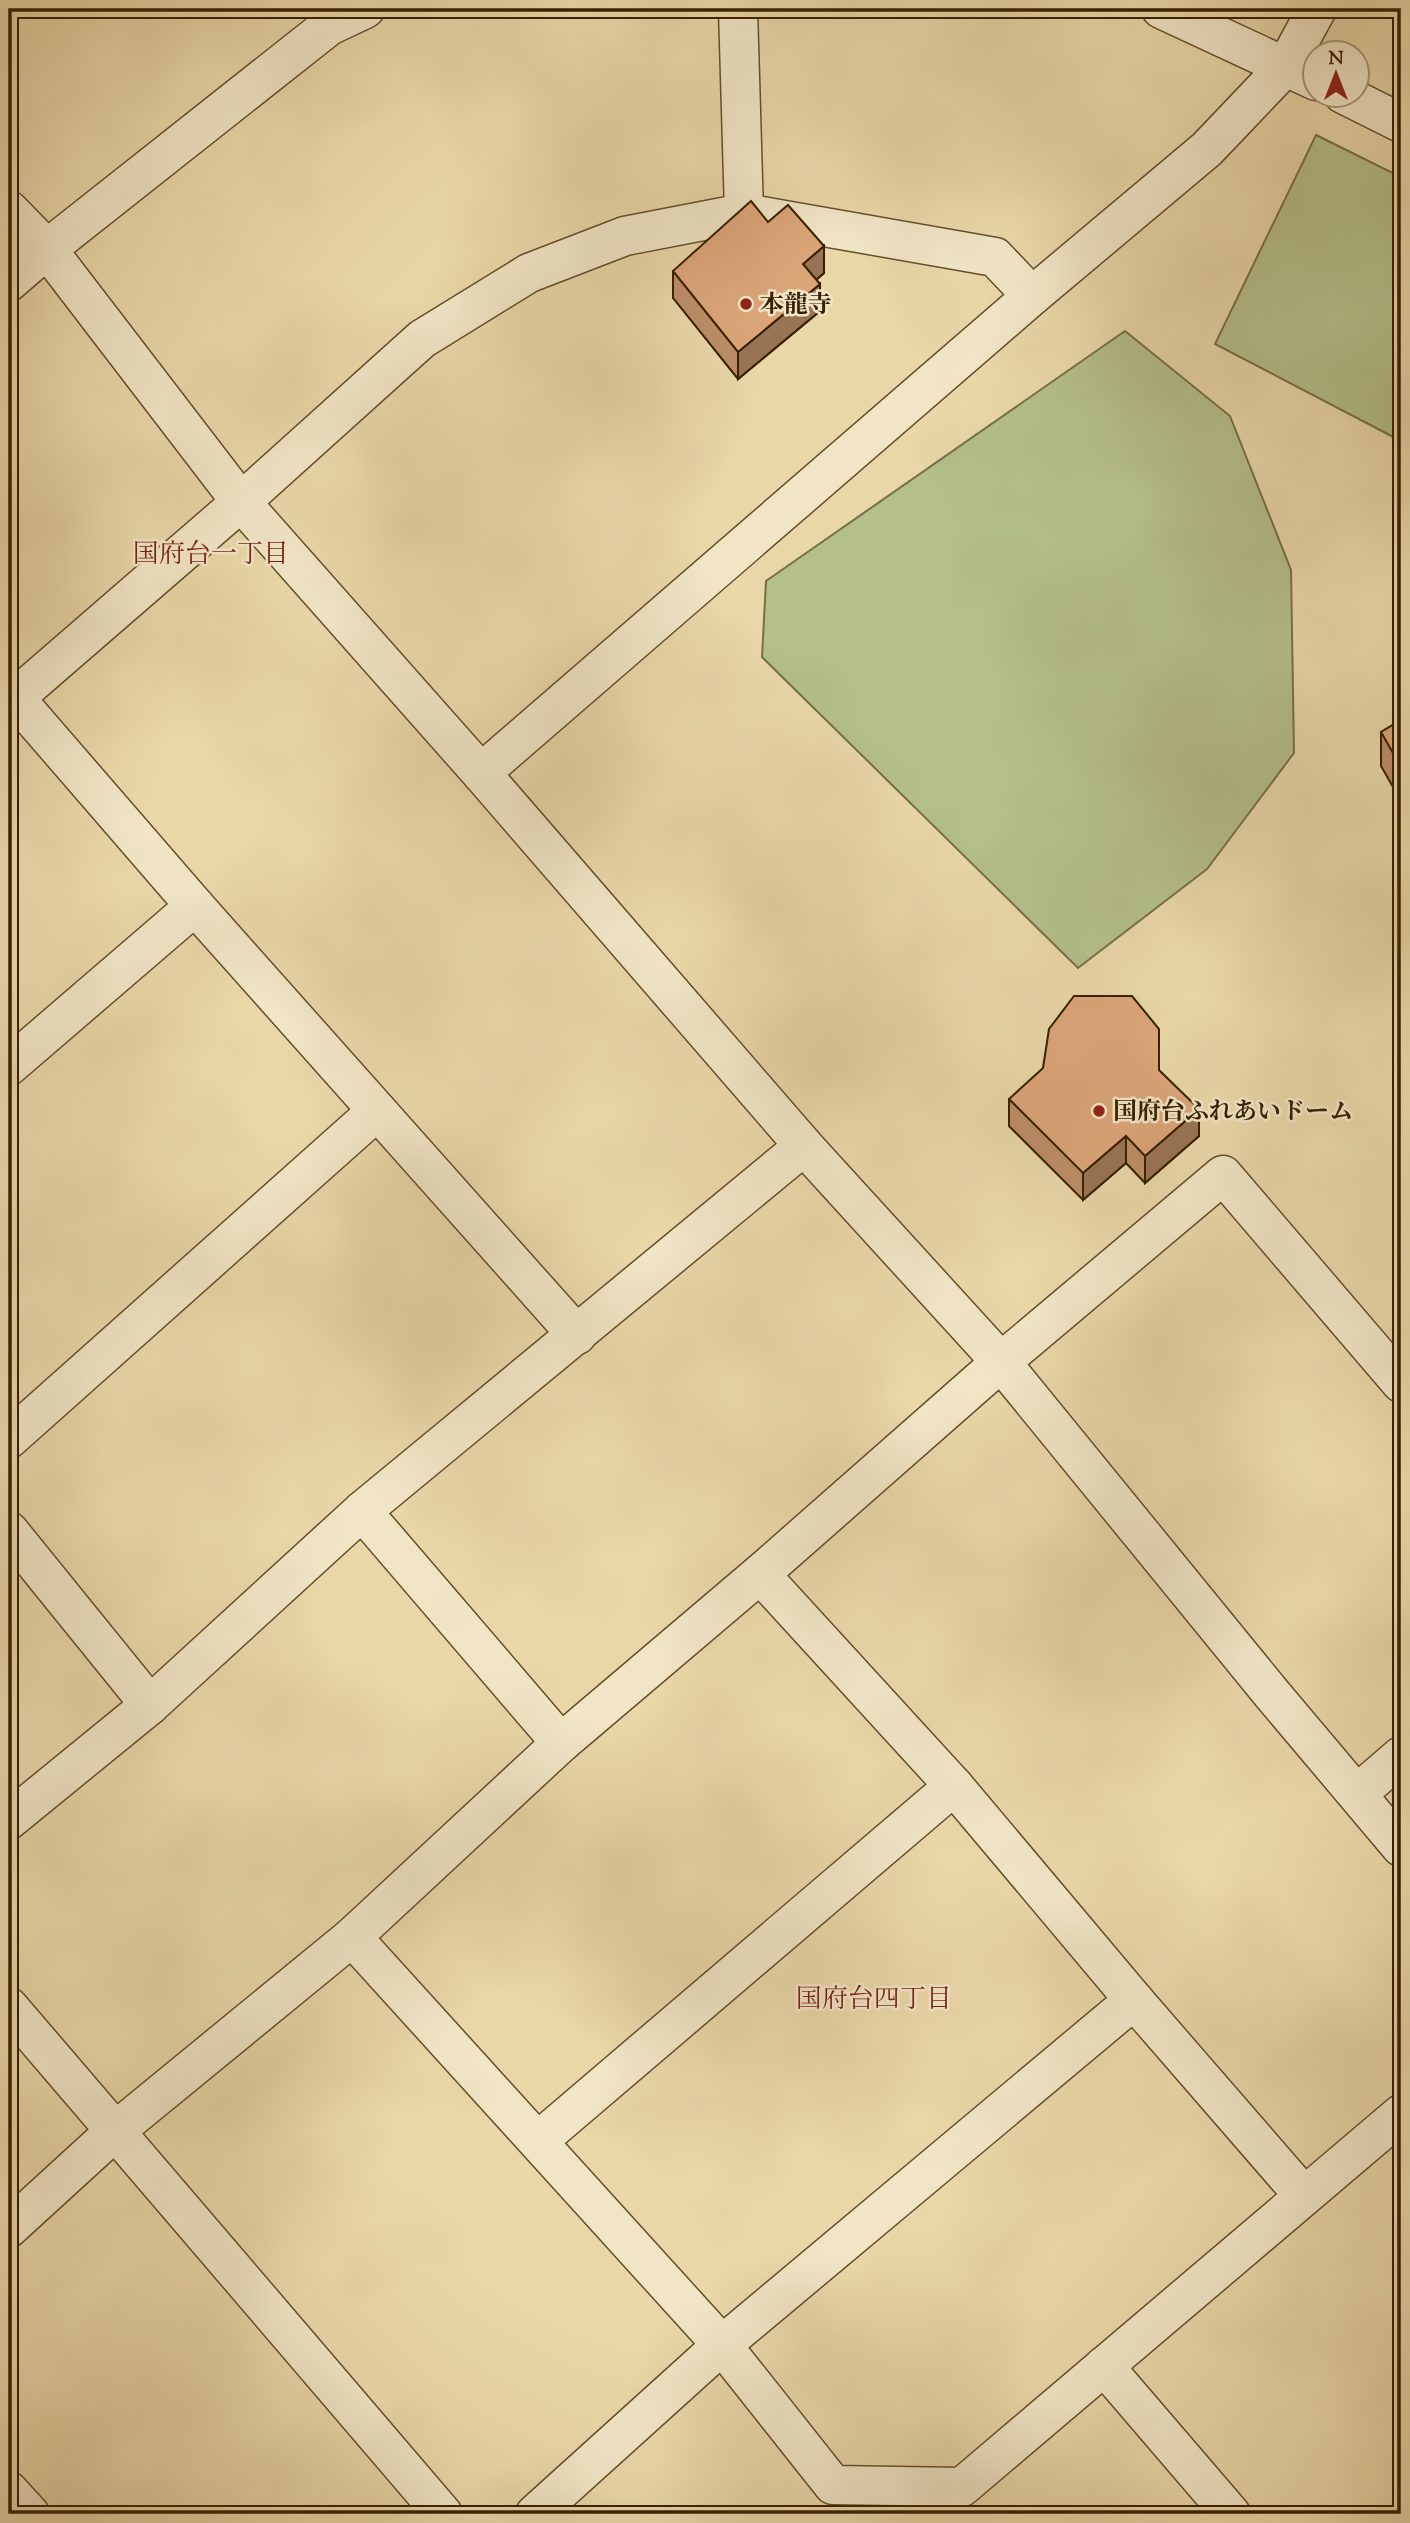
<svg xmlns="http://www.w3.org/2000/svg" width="1410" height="2523" font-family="'Sorts Mill Goudy','Noto Serif JP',serif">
  <rect width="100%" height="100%" fill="#e9d7a8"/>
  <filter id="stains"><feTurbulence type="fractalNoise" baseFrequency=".00286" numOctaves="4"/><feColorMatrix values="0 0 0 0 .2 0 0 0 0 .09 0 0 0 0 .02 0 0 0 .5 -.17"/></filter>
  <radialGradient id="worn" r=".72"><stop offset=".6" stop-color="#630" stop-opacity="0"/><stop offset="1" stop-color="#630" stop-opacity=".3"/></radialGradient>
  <!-- green -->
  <g fill="#b4bf8a" stroke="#767045" stroke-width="2">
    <path d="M1316,135L1401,177V441L1215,344Z"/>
    <path d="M1125,331L1230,416L1291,570L1294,753L1207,869L1078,968L762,657L766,581Z"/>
  </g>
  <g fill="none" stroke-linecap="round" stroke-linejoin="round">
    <!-- minor casing -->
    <g stroke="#644e2a" stroke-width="41">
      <g id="minor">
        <path d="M738,9L744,213"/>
        <path d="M1161,9L1316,81"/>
        <path d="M1343,94L1401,123"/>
        <path d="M9,210L47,249L241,502L481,773L804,1146L1001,1362L1272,1694L1401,1847"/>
        <path d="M9,282L47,249L329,26L365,9"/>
        <path d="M15,698L195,906L577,1335"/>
        <path d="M9,703L241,502L422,339L529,273L625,236L744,213L995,257L1032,296"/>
        <path d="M481,773L1032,296L1207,149L1286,66L1317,9"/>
        <path d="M9,1066L195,906"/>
        <path d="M9,1439L377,1111"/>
        <path d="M362,1511L561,1743"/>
        <path d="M9,1531L150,1705"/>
        <path d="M760,1574L954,1786L1134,2000L1304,2196"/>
        <path d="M1357,1794L1401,1756"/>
        <path d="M9,1820L150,1705L362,1511L804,1146"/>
        <path d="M352,1937L722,2345L833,2485L962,2487L1401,2114"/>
        <path d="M9,2007L443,2514"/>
        <path d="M538,2141L954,1786"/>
        <path d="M9,2228L114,2132L352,1937L561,1743L760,1574L1001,1362L1223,1175L1401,1383"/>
        <path d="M1104,2366L1231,2514"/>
        <path d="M9,2491L30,2514"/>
        <path d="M535,2514L722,2345L1134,2000"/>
      </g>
    </g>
    <!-- minor -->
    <use href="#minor" stroke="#f1e5c6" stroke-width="38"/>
  </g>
  <!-- wall -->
  <g fill="#bc8e67" stroke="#372000" stroke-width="2">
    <path d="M768,222L824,273L816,280L820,311L738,379L673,298V271Z"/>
    <path d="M1401,720V801L1381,766V732Z"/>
    <path d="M1159,1070L1199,1136L1145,1183L1126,1163L1083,1200L1009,1126V1099Z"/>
  </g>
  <!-- shaded-wall -->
  <g fill="#997454" stroke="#372000" stroke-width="2">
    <path d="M824,246V273L803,291V264Z"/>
    <path d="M820,284V311L738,379V352Z"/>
    <path d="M1199,1109V1136L1145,1183V1156Z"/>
    <path d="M1126,1136V1163L1083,1200V1173Z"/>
  </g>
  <!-- building -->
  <g fill="#dba578" stroke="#372000" stroke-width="2">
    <path d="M751,201L768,222L788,205L824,246L803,264L820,284L738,352L673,271Z"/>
    <path d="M1401,720V767L1381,732Z"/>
    <path d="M1074,996H1132L1159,1029V1070L1199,1109L1145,1156L1126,1136L1083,1173L1009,1099L1043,1068L1049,1029Z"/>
  </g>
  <!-- markers -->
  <g fill="#8f2418" stroke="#f1e5c6" stroke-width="2.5">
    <circle cx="746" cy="304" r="7"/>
    <circle cx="1099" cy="1111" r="7"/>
  </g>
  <g text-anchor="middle" stroke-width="5" stroke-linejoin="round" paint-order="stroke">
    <!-- poi labels -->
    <g font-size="24" font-weight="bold" fill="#372000" stroke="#f1e5c6" text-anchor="start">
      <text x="760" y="312">本龍寺</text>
      <text x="1113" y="1119">国府台ふれあいドーム</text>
    </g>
    <!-- neighbourhood labels -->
    <g font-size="26" fill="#7a1f14" stroke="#f1e5c6">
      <text x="211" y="562">国府台一丁目</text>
      <text x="874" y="2007">国府台四丁目</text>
    </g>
  </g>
  <!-- margin -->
  <rect width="1410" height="2523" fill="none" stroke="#e9d7a8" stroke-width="35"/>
  <rect x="10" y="10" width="1389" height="2502" fill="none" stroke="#372000" stroke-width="3.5"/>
  <rect x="18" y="18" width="1375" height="2488" fill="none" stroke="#372000" stroke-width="2"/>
  <!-- north arrow -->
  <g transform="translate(1336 74)"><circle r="33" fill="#f1e5c6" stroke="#a79677" stroke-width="2"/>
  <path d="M0-5L12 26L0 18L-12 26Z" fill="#8f2418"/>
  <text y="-10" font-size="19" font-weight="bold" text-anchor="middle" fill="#372000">N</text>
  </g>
  <rect width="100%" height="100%" filter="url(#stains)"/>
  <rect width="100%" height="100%" fill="url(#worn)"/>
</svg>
